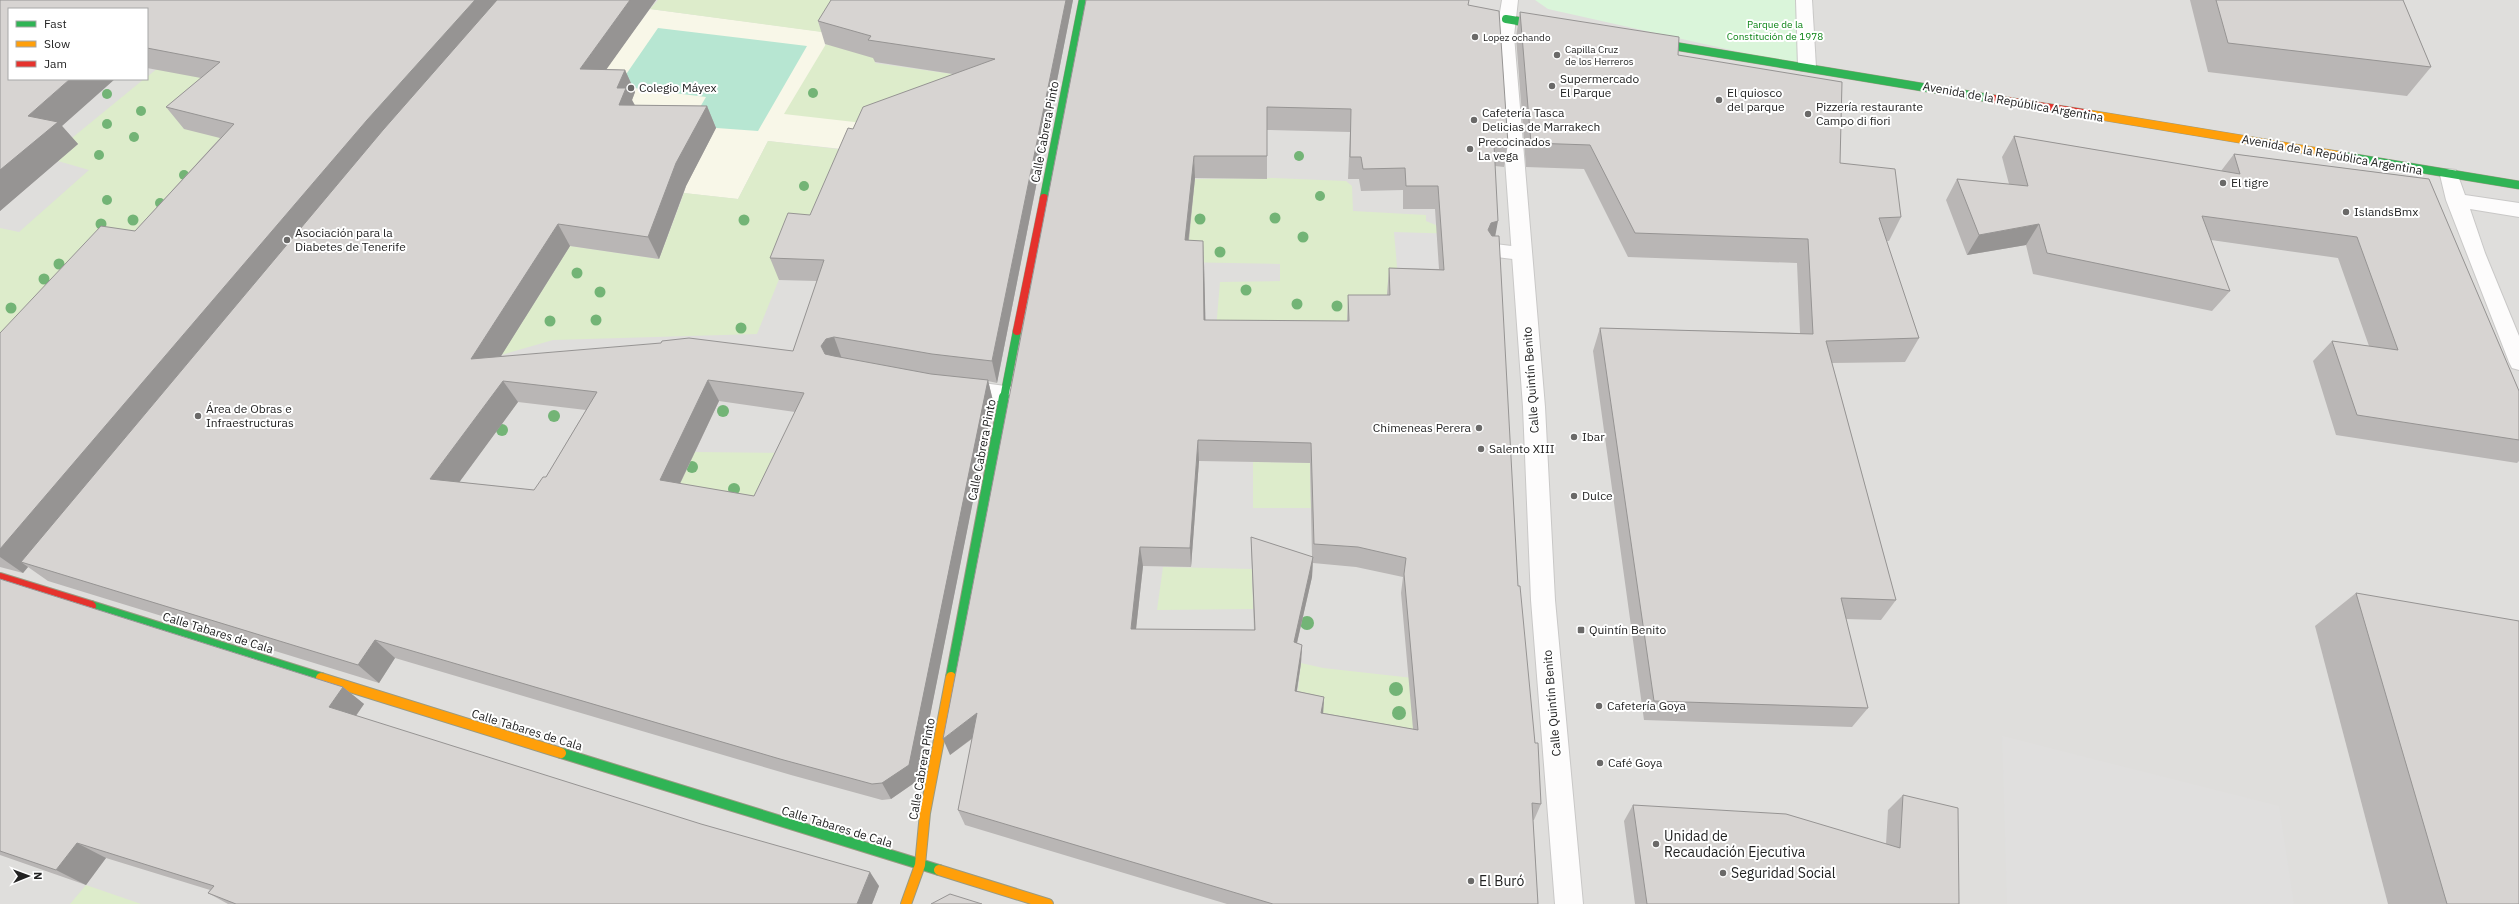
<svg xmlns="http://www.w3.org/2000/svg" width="2519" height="904" font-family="'IBM Plex Sans',sans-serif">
  <rect width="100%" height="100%" fill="#f0eeeb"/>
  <!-- residential -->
  <path fill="#dfdedc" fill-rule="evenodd" d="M0,0H2519V904H0ZM9,9H147V79H9Z"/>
  <!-- education -->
  <path fill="#f8f7e8" d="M650,9L831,33L825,44L873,124L860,151L768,141L738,199L684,193L686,186L483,63L639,24Z"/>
  <!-- grass -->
  <g fill="#ddeccb">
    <path d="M658,0H865L844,35L650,9Z"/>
    <path d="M189,42L243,125L0,380V228L19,232L89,170L58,161L78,144L67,142L144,79H147V77Z"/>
    <path d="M826,44L881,51L875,63L966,76L872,124L784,114Z"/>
    <path d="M768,141L855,151L788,257L757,334L553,340L501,355L570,246L659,259L684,193L738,199Z"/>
    <path d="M1273,178L1346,181L1352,186L1353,211L1426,215V221L1443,228L1399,290L1387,324L1348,343L1215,341L1220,282L1280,281V264L1176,262L1195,179Z"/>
    <path d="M596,436L695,452L794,453L757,531L692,504Z"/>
    <path d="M1253,462L1310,463L1311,508H1253Z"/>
    <path d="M1163,567L1252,569L1253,609L1157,610Z"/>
    <path d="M1301,663L1323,668L1431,680L1527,759L1296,709Z"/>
    <path d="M86,885L141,904H70Z"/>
  </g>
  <!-- park -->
  <path fill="#daf5da" d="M1535,0H1804L1807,67L1548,9Z"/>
  <!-- pitch -->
  <path fill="#b7e6d2" d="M658,28L807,46L758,131L689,126L706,97L618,86Z"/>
  <!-- parking -->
  <g fill="#e0dfde">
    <path d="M1394,232L1494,235L1497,291L1399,290Z"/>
    <path d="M2002,736L2279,806L2294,904H2007Z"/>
  </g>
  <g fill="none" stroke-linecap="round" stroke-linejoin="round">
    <!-- lane casing -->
    <g stroke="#c9c8c7" stroke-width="2">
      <g id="lane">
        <path d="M1796,0H1812L1816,67L1813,71H1801L1798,67Z"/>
        <path d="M1495,244L1528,248L1531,253L1528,258L1521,260L1488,256L1485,251L1488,246Z"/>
        <path d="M960,380L1013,387L1016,393L1013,399C996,404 969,399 952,394L949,388L952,382Z"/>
      </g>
    </g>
    <!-- street casing -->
    <g stroke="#c9c8c7" stroke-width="2">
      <g id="street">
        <path d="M1502,0H1518L1514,36L1545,407L1555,600L1583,904H1555L1531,600L1523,407L1496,36Z"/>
        <path d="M2449,169L2456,170L2465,195L2519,203V217L2470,209L2485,253L2519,336V370L2512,368L2509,362L2446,200L2440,175L2442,170Z"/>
      </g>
    </g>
    <!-- fast-far1 casing -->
    <g stroke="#999a82" stroke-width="9">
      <g id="fast-far1">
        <path d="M1506,19L1548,26"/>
        <path d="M1650,42L1994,99"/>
        <path d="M2337,155L2519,185"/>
        <path d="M1044,198L1083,0"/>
        <path d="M1004,398L1017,331"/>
      </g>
    </g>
    <!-- fast casing -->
    <g stroke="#999a82" stroke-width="12">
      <g id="fast">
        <path d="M91,606L321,678"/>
        <path d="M951,677L1004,397"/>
        <path d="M561,753L939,870"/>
      </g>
    </g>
    <!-- slow-far1 casing -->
    <g stroke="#999a82" stroke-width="9">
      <path id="slow-far1" d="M2089,114L2337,155"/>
    </g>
    <!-- slow casing -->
    <g stroke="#999a82" stroke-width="12">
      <g id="slow">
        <path d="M321,678L561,753"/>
        <path d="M939,870L1048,904"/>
        <path d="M906,904L920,865L925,813L951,677"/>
      </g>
    </g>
    <!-- jam-far1 casing -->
    <g stroke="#999a82" stroke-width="9">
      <g id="jam-far1">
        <path d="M1994,99L2089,114"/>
        <path d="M1017,331L1044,198"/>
      </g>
    </g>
    <!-- jam casing -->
    <g stroke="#999a82" stroke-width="12">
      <path id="jam" d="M0,578L91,606"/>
    </g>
    <!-- lane -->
    <use href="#lane" fill="#fdfcfc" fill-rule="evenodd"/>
    <!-- street -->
    <use href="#street" fill="#fdfcfc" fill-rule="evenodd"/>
    <!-- fast-far1 -->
    <use href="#fast-far1" stroke="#30b455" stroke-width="8"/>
    <!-- fast -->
    <use href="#fast" stroke="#30b455" stroke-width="10"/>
    <!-- slow-far1 -->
    <use href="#slow-far1" stroke="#ff9f0a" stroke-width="8"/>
    <!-- slow -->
    <use href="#slow" stroke="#ff9f0a" stroke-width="10"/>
    <!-- jam-far1 -->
    <use href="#jam-far1" stroke="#e5322d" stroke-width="8"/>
    <!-- jam -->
    <use href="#jam" stroke="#e5322d" stroke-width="10"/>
  </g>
  <!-- trees -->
  <g fill="#73b476">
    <circle cx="813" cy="93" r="5"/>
    <circle cx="107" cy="94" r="5"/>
    <circle cx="141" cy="111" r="5"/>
    <circle cx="107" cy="124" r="5"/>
    <circle cx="134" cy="137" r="5"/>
    <circle cx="99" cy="155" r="5"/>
    <circle cx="1299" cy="156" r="5"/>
    <circle cx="184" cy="175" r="5"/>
    <circle cx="804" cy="186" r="5"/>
    <circle cx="1320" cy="196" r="5"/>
    <circle cx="107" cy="200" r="5"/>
    <circle cx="160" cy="203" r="5"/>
    <circle cx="1275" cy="218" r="5.5"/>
    <circle cx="1200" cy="219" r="5.5"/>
    <circle cx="133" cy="220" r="5.5"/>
    <circle cx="744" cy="220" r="5.5"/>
    <circle cx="101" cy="224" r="5.5"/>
    <circle cx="1303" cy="237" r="5.5"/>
    <circle cx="1220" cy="252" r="5.5"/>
    <circle cx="59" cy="264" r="5.5"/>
    <circle cx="577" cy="273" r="5.5"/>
    <circle cx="44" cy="279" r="5.5"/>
    <circle cx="1246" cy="290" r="5.5"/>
    <circle cx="600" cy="292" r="5.5"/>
    <circle cx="1297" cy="304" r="5.5"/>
    <circle cx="1337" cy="306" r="5.5"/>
    <circle cx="11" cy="308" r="5.5"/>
    <circle cx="596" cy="320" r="5.5"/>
    <circle cx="550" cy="321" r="5.5"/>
    <circle cx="741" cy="328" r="5.5"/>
    <circle cx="723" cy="411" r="6"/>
    <circle cx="554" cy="416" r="6"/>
    <circle cx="502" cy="430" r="6"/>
    <circle cx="692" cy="467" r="6"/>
    <circle cx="734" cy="489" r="6"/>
    <circle cx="1307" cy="623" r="7"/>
    <circle cx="1396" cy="689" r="7"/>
    <circle cx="1399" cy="713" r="7"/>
  </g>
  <!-- wall -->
  <g fill="#b9b6b5" fill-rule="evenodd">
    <path d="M0,0H656L606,69L625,70L635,92L632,100L635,105L707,106L716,128L686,186L659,259L570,246L501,356L793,351L817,281L779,280L770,258L810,215L853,129L953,74L875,62L873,58L825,44L818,21L1073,0L997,383L988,381L993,401L917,781L891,799L882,800L791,775L395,658L379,683L48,581L28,567L23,573L0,567V333L135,231L220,138L184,129L166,107L201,78L147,68V9H9L62,126L78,144L0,211ZM719,401L795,412L754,496L680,484ZM518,402L586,410L546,477L534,490L459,482Z"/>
    <path d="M1086,0L1468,5L1508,144L1504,167L1495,166V236L1518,586L1541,804L1534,820H1533L1538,904H1227L965,825L958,810L972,739L950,755ZM1267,130L1350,132L1348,179H1359L1361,191L1403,190V209H1435L1439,269L1389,268L1387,295H1348L1347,321L1205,320L1204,263L1189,240L1195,178L1267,179ZM1199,461L1310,463L1312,557L1251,537L1254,630L1136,629L1143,566L1191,567ZM1313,560V563L1356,567L1403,577L1401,593L1413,729L1323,713L1324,697L1297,691L1301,663L1302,645L1297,643L1312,577Z"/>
    <path d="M2190,0H2403L2431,67L2407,96L2208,72Z"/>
    <path d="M1520,12L1678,55L1840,163L1901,217L1889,241H1886L1919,338L1905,362L1832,363L1896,600L1881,620L1846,619L1868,708L1852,727L1644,720L1593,351L1600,328L1800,333L1797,263L1628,257L1584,169L1526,167L1516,37Z"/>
    <path d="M2014,136L2221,171L2234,154L2429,179L2519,391V461L2517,463L2336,435L2313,361L2332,341L2369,346L2338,258L2211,240L2230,291L2212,311L2033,274L2026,245L1967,255L1946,200L1957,179L2009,184L2002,157Z"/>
    <path d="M0,579L343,687L364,704L356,716L879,886L872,904H228L208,893L210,890L106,858L86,885L0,855Z"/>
    <path d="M2356,593L2519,904H2388L2315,626Z"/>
    <path d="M1903,795L1959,904H1635L1624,821L1633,805L1886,844L1888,810Z"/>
  </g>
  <!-- shaded-wall -->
  <g fill="#969493">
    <path d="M475,0H507L21,562L28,567L23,573L0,557V549L367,120Z"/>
    <path d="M630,0H656L591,91L580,69Z"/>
    <path d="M1066,0H1073L997,383L992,361Z"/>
    <path d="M625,70L635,92L632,100L637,110L619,105L617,88Z"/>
    <path d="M70,79H115L62,126L78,144L0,211V170L28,116Z"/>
    <path d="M707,106L716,128L686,186L659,259L648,237L676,163Z"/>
    <path d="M1194,156L1195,178L1186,262L1185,240Z"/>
    <path d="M1498,221L1494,243L1488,230L1491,223Z"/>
    <path d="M558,224L570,246L486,380L471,359Z"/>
    <path d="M2039,224L2026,245L1967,255L1979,235Z"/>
    <path d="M1203,241L1204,263L1206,341L1204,320Z"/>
    <path d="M834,337L842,359L830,367L821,346L826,339Z"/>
    <path d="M708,380L719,401L672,500L660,480Z"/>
    <path d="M988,380L993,401L917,781L891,799L882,783Z"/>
    <path d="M503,381L518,402L447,499L430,479Z"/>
    <path d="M1198,440L1199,461L1191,567L1190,548Z"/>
    <path d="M1140,547L1143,566L1134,647L1131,629Z"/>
    <path d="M1313,557L1312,577L1293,660L1294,642Z"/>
    <path d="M375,640L395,658L379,683L358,665Z"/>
    <path d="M1302,645L1301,663L1294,708L1295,691Z"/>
    <path d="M343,687L364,704L350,724L329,707Z"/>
    <path d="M1324,697L1323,715L1321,713Z"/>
    <path d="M977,713L983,730L950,755L943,739Z"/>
    <path d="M77,843L106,858L86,885L56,870Z"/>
    <path d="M870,872L879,886L872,904H857Z"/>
  </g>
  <!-- building -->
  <g fill="#d7d4d2" stroke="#969493" fill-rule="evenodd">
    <path d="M0,0H475L367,120L0,549V333L101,226L135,231L234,124L166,107L220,62L147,48V9H9V79H70L28,116L58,122L0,170Z"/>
    <path d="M497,0H630L580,69L625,70L617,88H626L619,105L707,106L676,163L648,237L558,224L471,359L661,343L662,341L689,338L793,351L824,260L770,258L788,213L810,215L848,128L853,129L863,107L995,59L868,40L871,36L818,21L831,0H1066L992,361L932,354L834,337L826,339L821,346L825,354L834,356L931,374L988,380L909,765L882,783L872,784L780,759L375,640L358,665L21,562L383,130ZM708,380L804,393L754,496L660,480ZM503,381L597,392L546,477H543L534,490L430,479Z"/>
    <path d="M1086,0H1469L1468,5L1499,11L1508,144H1494L1498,221L1491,223L1488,230L1492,236H1499L1518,586H1520L1535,743H1538L1541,804L1532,803L1538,904H1273L958,810L977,713L943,739ZM1267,107L1351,109L1350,157H1361L1363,169L1405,168L1406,186H1438L1444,270L1389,268L1390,295H1348L1349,321L1204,320L1203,241L1185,240L1194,156H1267ZM1198,440L1311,443L1314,544L1358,547L1406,558L1404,574L1418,730L1321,713L1324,697L1295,691L1302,645L1294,642L1313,557L1251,537L1255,630L1131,629L1140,547L1190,548Z"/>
    <path d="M2216,0H2403L2431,67L2228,43Z"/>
    <path d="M1520,12L1679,37L1678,55L1842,82L1840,163L1895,169L1901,217L1879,218L1919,338L1826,341L1896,600L1841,598L1868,708L1654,701L1600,328L1813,334L1808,239L1635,233L1590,145L1531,143Z"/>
    <path d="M2014,136L2240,174L2234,154L2429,179L2519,391V440L2357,415L2332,341L2398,350L2357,237L2202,216L2230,291L2047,253L2039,224L1979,235L1957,179L2028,186Z"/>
    <path d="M0,579L343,687L329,707L701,824L870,872L857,904H236L208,893L214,886L77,843L56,870L0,851Z"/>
    <path d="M2356,593L2519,621V904H2447Z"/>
    <path d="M1903,795L1958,808L1959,904H1647L1633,805L1786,814L1900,848Z"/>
    <path d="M950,894L982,904H931Z"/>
  </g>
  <!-- markers -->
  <g fill="#6a6968" stroke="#fff" stroke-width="1.5">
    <circle cx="1475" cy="37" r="4"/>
    <circle cx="1557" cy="55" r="4"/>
    <circle cx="1552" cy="86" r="4"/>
    <circle cx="631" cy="88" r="4"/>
    <circle cx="1719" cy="100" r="4"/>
    <circle cx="1808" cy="114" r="4"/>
    <circle cx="1474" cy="120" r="4"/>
    <circle cx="1470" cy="149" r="4"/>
    <circle cx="2223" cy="183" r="4"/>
    <circle cx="2346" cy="212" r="4"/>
    <circle cx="287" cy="240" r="4"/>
    <circle cx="198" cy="416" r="4"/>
    <circle cx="1479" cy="428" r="4"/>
    <circle cx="1574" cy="437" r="4"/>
    <circle cx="1481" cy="449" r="4"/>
    <circle cx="1574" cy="496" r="4"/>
    <rect x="1577" y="626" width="8" height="8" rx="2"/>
    <circle cx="1599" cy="706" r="4"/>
    <circle cx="1600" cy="763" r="4"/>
    <circle cx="1656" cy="844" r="4"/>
    <circle cx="1723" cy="873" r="4"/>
    <circle cx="1471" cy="881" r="4"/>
  </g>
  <g text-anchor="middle" stroke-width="4" stroke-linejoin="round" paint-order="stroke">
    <!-- far-park labels -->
    <g font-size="10" fill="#0c8416" stroke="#fff">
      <text x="1775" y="28">Parque de la<tspan x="1775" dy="12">Constitución de 1978</tspan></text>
    </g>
    <!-- far-poi labels -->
    <g font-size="10" fill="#222" stroke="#fff" text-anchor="start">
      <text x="1483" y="41">Lopez ochando</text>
      <text x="1565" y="53">Capilla Cruz<tspan x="1565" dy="12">de los Herreros</tspan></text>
    </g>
    <!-- poi labels -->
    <g font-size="12" fill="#222" stroke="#fff" text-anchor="start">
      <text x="1560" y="83">Supermercado<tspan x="1560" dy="14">El Parque</tspan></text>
      <text x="639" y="92">Colegio Máyex</text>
      <text x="1727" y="97">El quiosco<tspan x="1727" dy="14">del parque</tspan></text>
      <text x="1816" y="111">Pizzería restaurante<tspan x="1816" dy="14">Campo di fiori</tspan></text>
      <text x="1482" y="117">Cafetería Tasca<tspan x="1482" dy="14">Delicias de Marrakech</tspan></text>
      <text x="1478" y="146">Precocinados<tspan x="1478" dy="14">La vega</tspan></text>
      <text x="2231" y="187">El tigre</text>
      <text x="2354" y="216">IslandsBmx</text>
      <text x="295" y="237">Asociación para la<tspan x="295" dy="14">Diabetes de Tenerife</tspan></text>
      <text x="206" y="413">Área de Obras e<tspan x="206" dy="14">Infraestructuras</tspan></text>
      <text x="1471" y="432" text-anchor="end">Chimeneas Perera</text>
      <text x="1582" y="441">Ibar</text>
      <text x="1489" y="453">Salento XIII</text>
      <text x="1582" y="500">Dulce</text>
      <text x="1589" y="634">Quintín Benito</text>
      <text x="1607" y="710">Cafetería Goya</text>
      <text x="1608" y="767">Café Goya</text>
    </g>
    <!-- street labels -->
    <g font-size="12" fill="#222" stroke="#fff">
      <text transform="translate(2013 102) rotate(10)" y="4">Avenida de la República Argentina</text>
      <text transform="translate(1045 132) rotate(-79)" y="4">Calle Cabrera Pinto</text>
      <text transform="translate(2332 155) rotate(10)" y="4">Avenida de la República Argentina</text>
      <text transform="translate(1531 380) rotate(-94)" y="4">Calle Quintín Benito</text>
      <text transform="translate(982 450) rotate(-79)" y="4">Calle Cabrera Pinto</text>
      <text transform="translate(218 633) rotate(17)" y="4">Calle Tabares de Cala</text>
      <text transform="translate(1552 703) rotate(-95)" y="4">Calle Quintín Benito</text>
      <text transform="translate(527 730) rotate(17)" y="4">Calle Tabares de Cala</text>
      <text transform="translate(922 769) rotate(-80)" y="4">Calle Cabrera Pinto</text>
      <text transform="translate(837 827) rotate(17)" y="4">Calle Tabares de Cala</text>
    </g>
    <!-- near-poi labels -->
    <g font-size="14" fill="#222" stroke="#fff" text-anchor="start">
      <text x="1664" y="841">Unidad de<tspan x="1664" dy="16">Recaudación Ejecutiva</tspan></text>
      <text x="1731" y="878">Seguridad Social</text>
      <text x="1479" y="886">El Buró</text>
    </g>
  </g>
  <!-- legend -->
  <rect x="8" y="8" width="140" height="72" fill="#ffffff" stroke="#a7a7a7"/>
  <rect x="16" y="21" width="20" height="6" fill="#30b455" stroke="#a7a7a7"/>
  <text x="44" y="28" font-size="12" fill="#222222">Fast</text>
  <rect x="16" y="41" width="20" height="6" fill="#ff9f0a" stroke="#a7a7a7"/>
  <text x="44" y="48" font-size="12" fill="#222222">Slow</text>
  <rect x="16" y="61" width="20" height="6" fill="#e5322d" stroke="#a7a7a7"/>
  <text x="44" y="68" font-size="12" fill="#222222">Jam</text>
  <!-- north arrow -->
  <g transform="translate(28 876) rotate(89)" stroke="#ffffff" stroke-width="3" paint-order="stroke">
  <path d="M0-3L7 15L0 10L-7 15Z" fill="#222222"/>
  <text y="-6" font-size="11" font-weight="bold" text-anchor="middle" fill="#222222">N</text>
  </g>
</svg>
